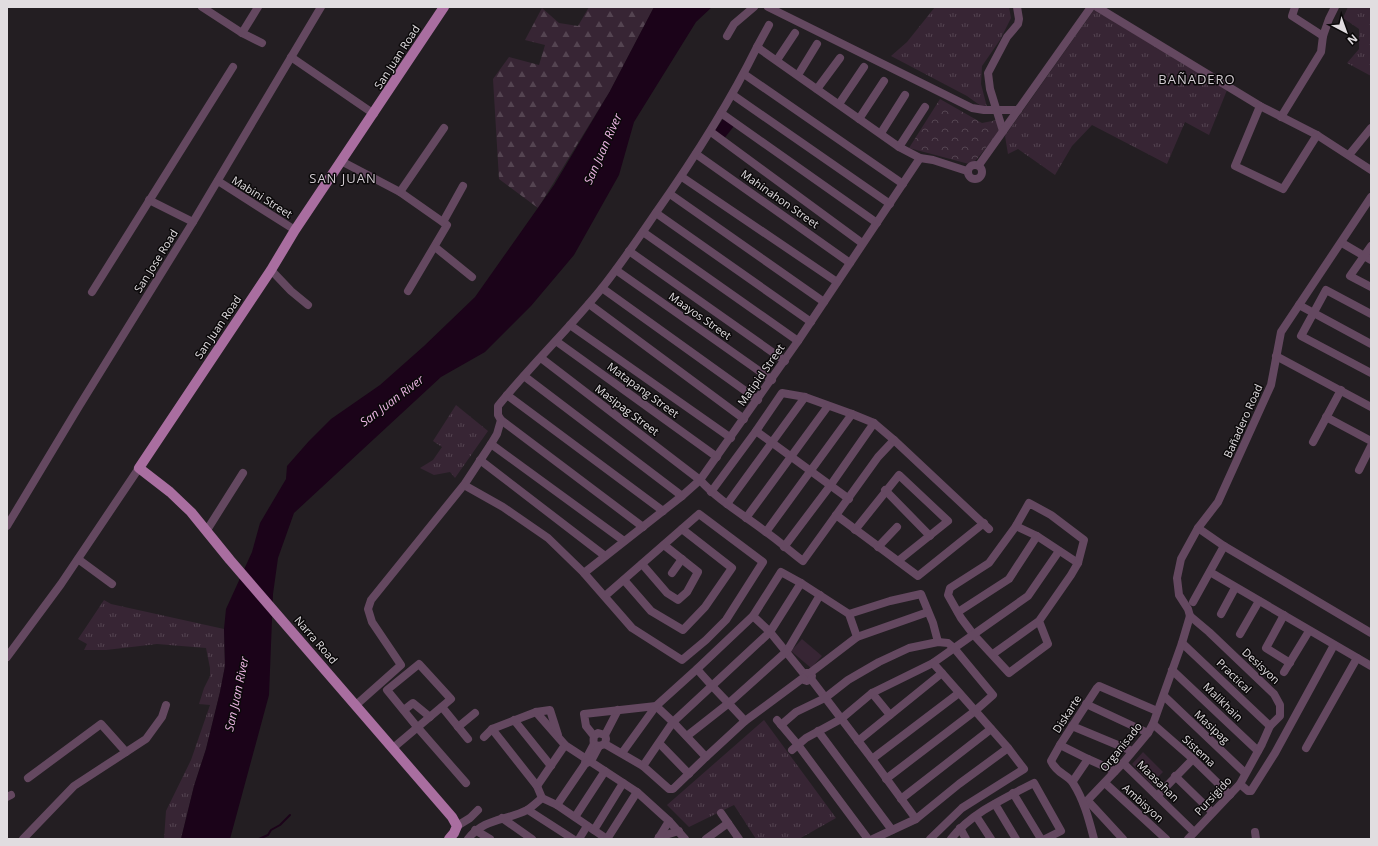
<svg xmlns="http://www.w3.org/2000/svg" width="1378" height="846" font-family="'Open Sans',sans-serif">
  <defs>
    <pattern id="grass-tufts" width="24" height="20" patternUnits="userSpaceOnUse"><rect width="24" height="20" fill="#372534"/><path d="M3 7l-1-3M5 7V3M7 7l1-3M15 17l-1-3M17 17v-4M19 17l1-3" fill="none" stroke="#544451"/></pattern>
    <pattern id="forest-firs" width="22" height="20" patternUnits="userSpaceOnUse"><rect width="22" height="20" fill="#372534"/><path d="M5 1l3.5 6h-7zM16 11l3.5 6h-7z" fill="#544451"/></pattern>
    <pattern id="park-crowns" width="20" height="18" patternUnits="userSpaceOnUse"><rect width="20" height="18" fill="#372534"/><path d="M2 6a3 3 0 1 1 6 0M12 15a3 3 0 1 1 6 0" fill="none" stroke="#544451"/></pattern>
  </defs>
  <rect width="100%" height="100%" fill="#231e22"/>
  <!-- grass -->
  <g fill="url(#grass-tufts)">
    <path d="M935,7H1009L1011,18L1000,40L982,66L981,84L988,111L967,96L891,56L907,42Z"/>
    <path d="M1096,7L1227,90L1209,135L1185,122L1167,164L1092,125L1072,146L1055,175L1018,149L1008,154L1005,136Z"/>
    <path d="M1348,7H1371V76L1347,63L1359,49V29L1343,18Z"/>
    <path d="M456,405L488,431L455,478L450,472L434,475L420,468L433,460L442,447L433,441Z"/>
    <path d="M104,600L111,604L224,629L225,666L220,692L206,749L194,786L181,839H164L166,811L191,760L210,705L199,704L204,688L210,676V668L206,648L157,644L106,650H84L87,644L78,639Z"/>
    <path d="M764,720L836,818L799,839H756L734,805L689,827L667,805Z"/>
  </g>
  <!-- forest -->
  <path fill="url(#forest-firs)" d="M589,7H654L610,91L538,208L499,179L493,79L509,57L539,65L545,45L525,40L542,8L559,23L578,26Z"/>
  <!-- park -->
  <path fill="url(#park-crowns)" d="M940,99L982,123L997,120L999,132L976,160L969,164L909,148Z"/>
  <!-- pitch -->
  <g fill="#372534">
    <path d="M802,639L822,656L811,668L791,651Z"/>
    <path d="M1143,752L1163,772L1151,784L1132,764Z"/>
  </g>
  <!-- water -->
  <g fill="#1b0319">
    <path d="M654,7H712L696,22L634,122L619,175L574,255L531,306L485,352L441,377L294,513L278,558L273,594L269,695L230,839H181L194,786L206,749L220,692L225,666L224,629L226,609L252,552L260,523L286,479L287,466L309,441L331,419L380,385L424,346L475,297L554,185L610,91Z"/>
    <path d="M723,119L734,126L723,140L713,133Z"/>
  </g>
  <g fill="none" stroke-linecap="round" stroke-linejoin="round">
    <!-- stream -->
    <path stroke="#1b0319" stroke-width="2" d="M259,839L268,835L271,830L280,825L290,815"/>
    <!-- minor -->
    <g stroke="#644860" stroke-width="8">
      <path d="M202,7L242,33L262,43"/>
      <path d="M768,7L972,108L984,110H1018"/>
      <path d="M1097,7L1260,106L1317,135L1371,170"/>
      <path d="M1295,7L1292,16L1323,36"/>
      <path d="M242,33L258,7"/>
      <path d="M727,36L734,24L754,7"/>
      <path d="M757,47L769,25"/>
      <path d="M291,57L374,114"/>
      <path d="M777,60L795,33"/>
      <path d="M744,74L903,184"/>
      <path d="M798,75L817,44"/>
      <path d="M817,89L840,58"/>
      <path d="M733,95L890,204"/>
      <path d="M839,104L864,67"/>
      <path d="M1260,106L1235,166L1283,189L1317,135"/>
      <path d="M721,113L877,223"/>
      <path d="M1281,117L1321,52L1323,36L1329,19L1335,7"/>
      <path d="M859,119L884,81"/>
      <path d="M1003,131L990,89L988,73L1007,37L1018,24L1019,19L1017,7"/>
      <path d="M711,132L862,243"/>
      <path d="M881,133L905,95"/>
      <path d="M899,147L925,107"/>
      <path d="M696,154L850,263"/>
      <path d="M1349,155L1371,128"/>
      <path d="M341,161L400,192L447,225L408,291"/>
      <circle cx="975" cy="172" r="7"/>
      <path d="M979,165L1091,7"/>
      <path d="M682,177L837,282"/>
      <path d="M218,181L295,230"/>
      <path d="M400,192L444,128"/>
      <path d="M670,194L824,302"/>
      <path d="M149,200L193,222"/>
      <path d="M656,213L811,322"/>
      <path d="M443,222L463,186"/>
      <path d="M643,232L798,341"/>
      <path d="M1342,243L1371,260"/>
      <path d="M1371,246L1350,276L1371,287"/>
      <path d="M435,247L472,277"/>
      <path d="M629,251L785,361"/>
      <path d="M271,270L291,291L308,305"/>
      <path d="M616,270L772,380"/>
      <path d="M602,288L758,400"/>
      <path d="M92,292L233,67"/>
      <path d="M589,304L744,419"/>
      <path d="M1299,305L1371,344"/>
      <path d="M1371,314L1326,290L1301,336L1371,373"/>
      <path d="M570,325L731,438"/>
      <path d="M556,341L717,457"/>
      <path d="M1276,356L1371,407"/>
      <path d="M541,358L700,480C719,501 744,515 766,532C779,541 791,552 803,561L878,457L894,440"/>
      <path d="M524,376L682,496"/>
      <path d="M507,395L663,511"/>
      <path d="M1326,417L1371,441"/>
      <path d="M501,420L643,527"/>
      <path d="M756,431L849,499"/>
      <path d="M1313,442L1341,390"/>
      <path d="M491,444L624,541"/>
      <path d="M480,460L605,556"/>
      <path d="M1359,470L1371,446"/>
      <path d="M885,490L930,536"/>
      <path d="M711,492L756,431L782,393L805,397L852,414L874,423L894,440L989,529"/>
      <path d="M727,504L805,397"/>
      <path d="M836,515L918,576L984,523"/>
      <path d="M746,518L828,406"/>
      <path d="M7,526L78,408L193,222L321,7"/>
      <path d="M1016,526L1037,536L1078,563"/>
      <path d="M1198,528L1224,546L1371,633"/>
      <path d="M207,530L243,473"/>
      <path d="M855,530L899,475L948,521L898,561"/>
      <path d="M766,532L852,414"/>
      <path d="M784,547L830,486L874,423"/>
      <path d="M878,547L897,527"/>
      <path d="M78,559L112,584"/>
      <path d="M642,564L667,593L678,600L687,592L698,572L664,545"/>
      <path d="M1210,572L1371,666"/>
      <path d="M584,573L682,496L700,480L798,341L920,158"/>
      <path d="M672,573L682,559"/>
      <path d="M624,580L651,611L683,630L705,607L732,568L682,529"/>
      <path d="M605,596L699,514L763,562L726,620L706,640L682,660L632,628L584,573L548,538L503,507L464,485L491,444L497,434L501,420L498,415V406C531,365 569,329 602,288C621,264 638,239 655,214C693,160 728,106 757,47L899,147L920,158L933,160L967,171"/>
      <path d="M1193,602L1224,546"/>
      <path d="M958,612L1009,579L1037,536"/>
      <path d="M849,614L890,601L921,594L933,623L938,642"/>
      <path d="M1221,614L1235,588"/>
      <path d="M1284,615L1266,648L1290,663"/>
      <path d="M753,616L770,632L804,674"/>
      <path d="M1240,634L1259,601"/>
      <path d="M1182,643L1270,726"/>
      <path d="M993,654L1039,621L1071,575L1078,563L1084,540L1051,515L1029,503L1016,526L989,563L950,588L948,595L961,618L973,634L1009,673L1048,644L1039,621"/>
      <path d="M7,657L61,584L139,468"/>
      <path d="M697,669C712,687 729,703 745,721"/>
      <path d="M1172,670L1258,751"/>
      <path d="M1284,672L1309,631"/>
      <path d="M810,673L812,676L811,679L807,681L804,680V674L806,673H810L857,637L928,612"/>
      <path d="M811,679L872,759L916,819"/>
      <path d="M872,693L890,715"/>
      <path d="M1164,696L1245,773"/>
      <path d="M1086,704L1148,733"/>
      <path d="M356,705L401,665L372,622L368,609L371,600L463,486"/>
      <path d="M442,707L468,739"/>
      <path d="M404,710L413,703L430,717"/>
      <path d="M536,712L565,745L637,792L669,821L685,839"/>
      <path d="M514,720L551,766"/>
      <path d="M777,720L798,745L868,839"/>
      <path d="M1153,724L1193,759L1230,795"/>
      <path d="M781,725L796,712L825,698L848,680L879,662L909,648L938,642L948,643L954,648L993,695L975,711L886,779"/>
      <path d="M1072,726L1132,751"/>
      <path d="M458,727L475,713"/>
      <path d="M492,729L537,786L542,798L557,805L607,839"/>
      <path d="M818,731L892,830"/>
      <path d="M605,735L618,710"/>
      <path d="M594,736L598,733L605,735L606,739L605,744L599,746C593,745 593,742 594,736L586,726L584,714L656,706L673,722L770,632L801,583"/>
      <path d="M687,736L729,703L787,651L820,595"/>
      <path d="M484,737L492,729L536,712L550,710L558,735"/>
      <path d="M858,741L942,673"/>
      <path d="M659,743L689,774"/>
      <path d="M605,744L643,766L673,722L706,757"/>
      <path d="M1060,745L1088,759L1115,771"/>
      <path d="M393,748L451,699L419,664L387,690L418,728L466,783"/>
      <path d="M1306,748L1357,658"/>
      <path d="M792,750L806,738L841,719L872,693L933,663L1028,596L1059,551"/>
      <path d="M622,753L656,706L697,669L753,616L781,572L801,583L849,614L857,637"/>
      <path d="M872,759L959,693"/>
      <path d="M585,763L586,759L594,744"/>
      <path d="M1123,763L1194,832"/>
      <path d="M643,766L669,789H673L706,757L745,721L803,678"/>
      <path d="M1175,776L1212,812"/>
      <path d="M28,778L101,724L126,752"/>
      <path d="M1073,781L1088,759"/>
      <path d="M1105,783L1166,839"/>
      <path d="M1240,784L1248,791H1251L1275,753L1334,645"/>
      <path d="M537,786L565,745"/>
      <path d="M1013,793L1041,839"/>
      <path d="M1157,796L1193,759"/>
      <path d="M7,797L11,795"/>
      <path d="M901,799L991,729"/>
      <path d="M1088,801L1123,839"/>
      <path d="M995,804L1016,839"/>
      <path d="M1084,804L1123,763L1148,733L1153,724L1182,643L1190,616L1188,609L1179,595L1177,578L1181,559L1198,528L1218,502L1271,385L1281,332L1371,197"/>
      <path d="M557,805L585,764L591,761L599,746"/>
      <path d="M528,810L573,839"/>
      <path d="M721,813L739,839"/>
      <path d="M976,816L991,839"/>
      <path d="M575,817L605,771"/>
      <path d="M502,818L532,839"/>
      <path d="M457,826L470,818L478,810"/>
      <path d="M960,828L966,839"/>
      <path d="M475,830L490,839"/>
      <path d="M594,830L623,783"/>
      <path d="M1255,832L1256,839"/>
      <path d="M659,837L679,831"/>
      <path d="M23,839L74,786L146,739L162,717L166,705"/>
      <path d="M468,839C484,818 506,821 527,810C532,807 537,802 542,798"/>
      <path d="M579,839L587,826"/>
      <path d="M607,839L637,792"/>
      <path d="M658,839L669,821"/>
      <path d="M706,839L728,823"/>
      <path d="M873,839L916,819L959,784L1008,748"/>
      <path d="M930,839L962,808L1024,769L1008,748L933,663"/>
      <path d="M951,839C971,813 1005,798 1034,783L1061,831L1045,839"/>
      <path d="M1094,839C1089,820 1084,800 1073,783C1067,774 1057,774 1051,761L1060,745L1097,688L1099,686L1157,711"/>
      <path d="M1188,839L1240,784L1262,744L1270,726L1280,716V705L1274,694L1209,632L1190,616"/>
    </g>
    <!-- major -->
    <path stroke="#a96ea0" stroke-width="10" d="M444,7L295,230L271,270L139,468L170,492L191,512L230,560L452,817L457,826L454,833L449,839"/>
  </g>
  <g text-anchor="middle" stroke-width="3" stroke-linejoin="round" paint-order="stroke">
    <!-- street labels -->
    <g font-size="11" fill="#e1dde0" stroke="#0b090a">
      <text transform="translate(397 57) rotate(-57)" y="4">San Juan Road</text>
      <text transform="translate(262 197) rotate(32)" y="4">Mabini Street</text>
      <text transform="translate(780 199) rotate(35)" y="4">Mahinahon Street</text>
      <text transform="translate(156 261) rotate(-58)" y="4">San Jose Road</text>
      <text transform="translate(700 316) rotate(35)" y="4">Maayos Street</text>
      <text transform="translate(218 327) rotate(-56)" y="4">San Juan Road</text>
      <text transform="translate(761 375) rotate(-55)" y="4">Matipid Street</text>
      <text transform="translate(643 390) rotate(36)" y="4">Matapang Street</text>
      <text transform="translate(627 410) rotate(37)" y="4">Masipag Street</text>
      <text transform="translate(1243 421) rotate(-66)" y="4">Bañadero Road</text>
      <text transform="translate(316 640) rotate(49)" y="4">Narra Road</text>
      <text transform="translate(1261 666) rotate(43)" y="4">Desisyon</text>
      <text transform="translate(1234 676) rotate(44)" y="4">Practical</text>
      <text transform="translate(1223 702) rotate(44)" y="4">Malikhain</text>
      <text transform="translate(1067 714) rotate(-57)" y="4">Diskarte</text>
      <text transform="translate(1212 727) rotate(43)" y="4">Masipag</text>
      <text transform="translate(1121 747) rotate(-51)" y="4">Organisado</text>
      <text transform="translate(1199 751) rotate(43)" y="4">Sistema</text>
      <text transform="translate(1158 781) rotate(44)" y="4">Maasahan</text>
      <text transform="translate(1213 796) rotate(-47)" y="4">Pursigido</text>
      <text transform="translate(1143 803) rotate(42)" y="4">Ambisyon</text>
    </g>
    <!-- water labels -->
    <g font-size="12" font-style="italic" fill="#edb5e4" stroke="#0b090a">
      <text transform="translate(603 149) rotate(-66)" y="4">San Juan River</text>
      <text transform="translate(392 401) rotate(-37)" y="4">San Juan River</text>
      <text transform="translate(237 694) rotate(-78)" y="4">San Juan River</text>
    </g>
    <!-- quarter labels -->
    <g font-size="13" letter-spacing="1" fill="#d2cbd1" stroke="#0b090a">
      <text x="1197" y="84">BAÑADERO</text>
      <text x="343" y="183">SAN JUAN</text>
    </g>
  </g>
  <!-- border -->
  <rect width="1378" height="846" fill="none" stroke="#e1dde0" stroke-width="16"/>
  <!-- north arrow -->
  <g transform="translate(1346 32) rotate(139)" stroke="#0b090a" stroke-width="3" paint-order="stroke">
  <path d="M0-3L7 15L0 10L-7 15Z" fill="#e1dde0"/>
  <text y="-6" font-size="11" font-weight="bold" text-anchor="middle" fill="#e1dde0">N</text>
  </g>
</svg>
